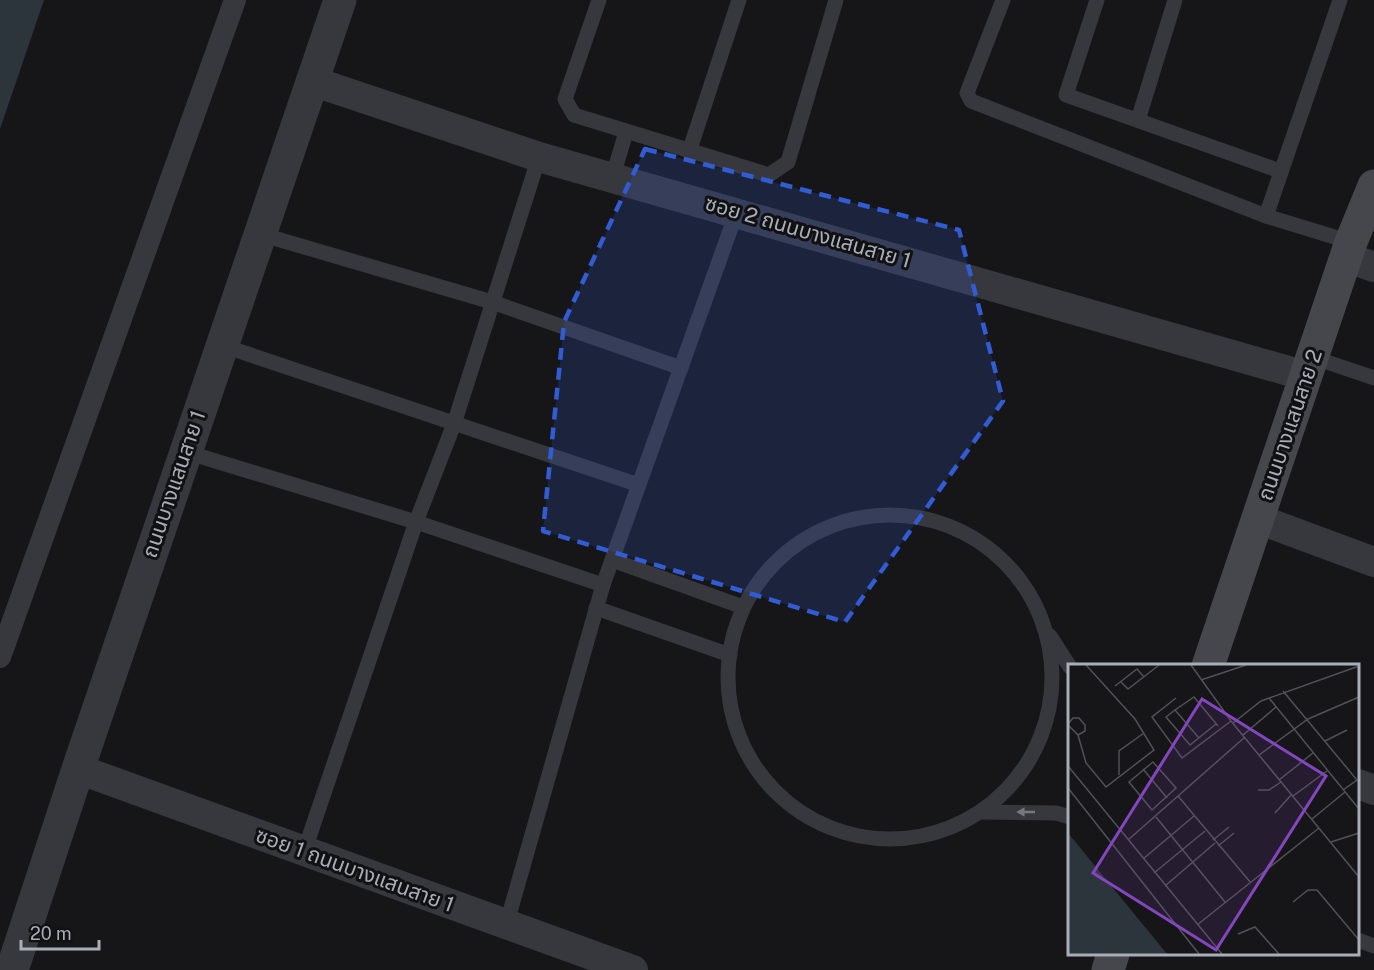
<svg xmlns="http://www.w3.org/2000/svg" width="1374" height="970" font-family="'Public Sans','Noto Sans Thai',sans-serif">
  <rect width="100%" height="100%" fill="#161618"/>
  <!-- water -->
  <path fill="#2c353c" d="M0,0H44L0,129Z"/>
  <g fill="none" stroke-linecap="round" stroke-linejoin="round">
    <!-- service -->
    <g stroke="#37383d" stroke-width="15">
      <path d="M599,0L565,99L574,115L769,175L788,162L836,0"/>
      <path d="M1003,0L967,93L971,101L1266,216L1351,242"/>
      <path d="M1097,0L1066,95L1280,171"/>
      <path d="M1138,120L1175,0"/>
      <path d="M689,152L739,0"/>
      <path d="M613,176L626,132"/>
      <path d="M1266,216L1340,0"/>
      <path d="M260,234L492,302L681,368"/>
      <path d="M221,345L639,485"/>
      <path d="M1312,357L1374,378"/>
      <path d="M186,452L416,522L603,585"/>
      <circle cx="890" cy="677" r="162"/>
      <path d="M612,560L743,607"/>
      <path d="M596,608L730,655"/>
      <path d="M1050,636L1070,667"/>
      <path d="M982,812L1056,813L1070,817"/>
      <path d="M304,852L416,522L454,424L539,157"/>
      <path d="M506,926L603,585L737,211"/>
      <path d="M1358,940L1374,946"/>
    </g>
    <!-- pedestrian -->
    <path stroke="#37383d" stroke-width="22" d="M0,657L235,0"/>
    <!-- minor -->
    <g stroke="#37383d" stroke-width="30">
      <path d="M312,81L539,157L1306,376"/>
      <path d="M1346,257L1374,267"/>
      <path d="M1258,519L1374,562"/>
      <path d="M78,769L633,970"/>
      <path d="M1358,784L1374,790"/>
    </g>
    <!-- tertiary -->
    <path stroke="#37383d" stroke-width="33" d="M12,970L78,769L340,0"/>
    <!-- secondary -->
    <g stroke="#45474d" stroke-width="33">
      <path d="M1208,666L1351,242L1374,186"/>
      <path d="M1108,970L1113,954"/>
    </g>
  </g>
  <!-- one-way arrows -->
  <defs><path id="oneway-solid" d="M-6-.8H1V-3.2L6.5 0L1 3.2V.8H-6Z" transform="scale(1.5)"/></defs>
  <use fill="#757881" href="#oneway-solid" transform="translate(1026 812) rotate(-180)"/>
  <!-- marked area -->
  <path fill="#325cd3" fill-opacity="0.2" stroke="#325cd3" stroke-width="4.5" stroke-dasharray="12 8" stroke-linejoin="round" d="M645,149L959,230L1003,401L845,622L543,531L564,322Z"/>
  <g text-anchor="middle" stroke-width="6" stroke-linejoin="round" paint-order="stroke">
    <!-- street labels -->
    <g font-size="21" fill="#a8adb8" stroke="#111113">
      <text transform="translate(808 232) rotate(16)" y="7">ซอย 2 ถนนบางแสนสาย 1</text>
      <text transform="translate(1290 425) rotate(-71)" y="7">ถนนบางแสนสาย 2</text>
      <text transform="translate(174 484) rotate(-71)" y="7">ถนนบางแสนสาย 1</text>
      <text transform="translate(355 870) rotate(20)" y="7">ซอย 1 ถนนบางแสนสาย 1</text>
    </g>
  </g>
  <!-- overview -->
  <g transform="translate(1068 664)">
    <rect width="291" height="291" fill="#161618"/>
    <path d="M0,169L99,290H0Z" fill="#2c353c"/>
    <path fill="none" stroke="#505258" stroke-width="1.5" d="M123,1L163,57L291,213M133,16L178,1M53,18L60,25L91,1M47,22L69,5L76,13M215,27L289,116L275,126M108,34L84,53L114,94L163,57M201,34L291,145M107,46L126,33L150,62M165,59L193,37L291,2M0,60L5,54H11L17,61V67L10,71M0,61L10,71L18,99L38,123L86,86L67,55L18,1M175,71L208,43M131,74L107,46L98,53L122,81L148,60M257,77L279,66M191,91L240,55L291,33M85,98L108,124L84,146L61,118ZM0,102L154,290M75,105L99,134M51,111V87L76,69M211,116L245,89M0,124L131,290M190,126H201L213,118M110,132L183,219M225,132L259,107M207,149L224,130M88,153L157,238M244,155L277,128M60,176L177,73M145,176L161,163M263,178L291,169M150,182L166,169M75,195L126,152M86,209L137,167M97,222L147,179M225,238L240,226H249L291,276M129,261L251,164M170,270L187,263L211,290"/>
    <path fill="#8446be" fill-opacity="0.15" stroke="#8446be" stroke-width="3" d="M134,35L258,112L148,286L25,209Z"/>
    <rect width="291" height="291" fill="none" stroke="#a8adb8" stroke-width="3"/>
  </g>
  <!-- scale -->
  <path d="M21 940v9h78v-9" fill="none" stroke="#a8adb8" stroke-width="3"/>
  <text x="30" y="940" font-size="18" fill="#a8adb8" stroke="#111113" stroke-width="4.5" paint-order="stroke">20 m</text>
</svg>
